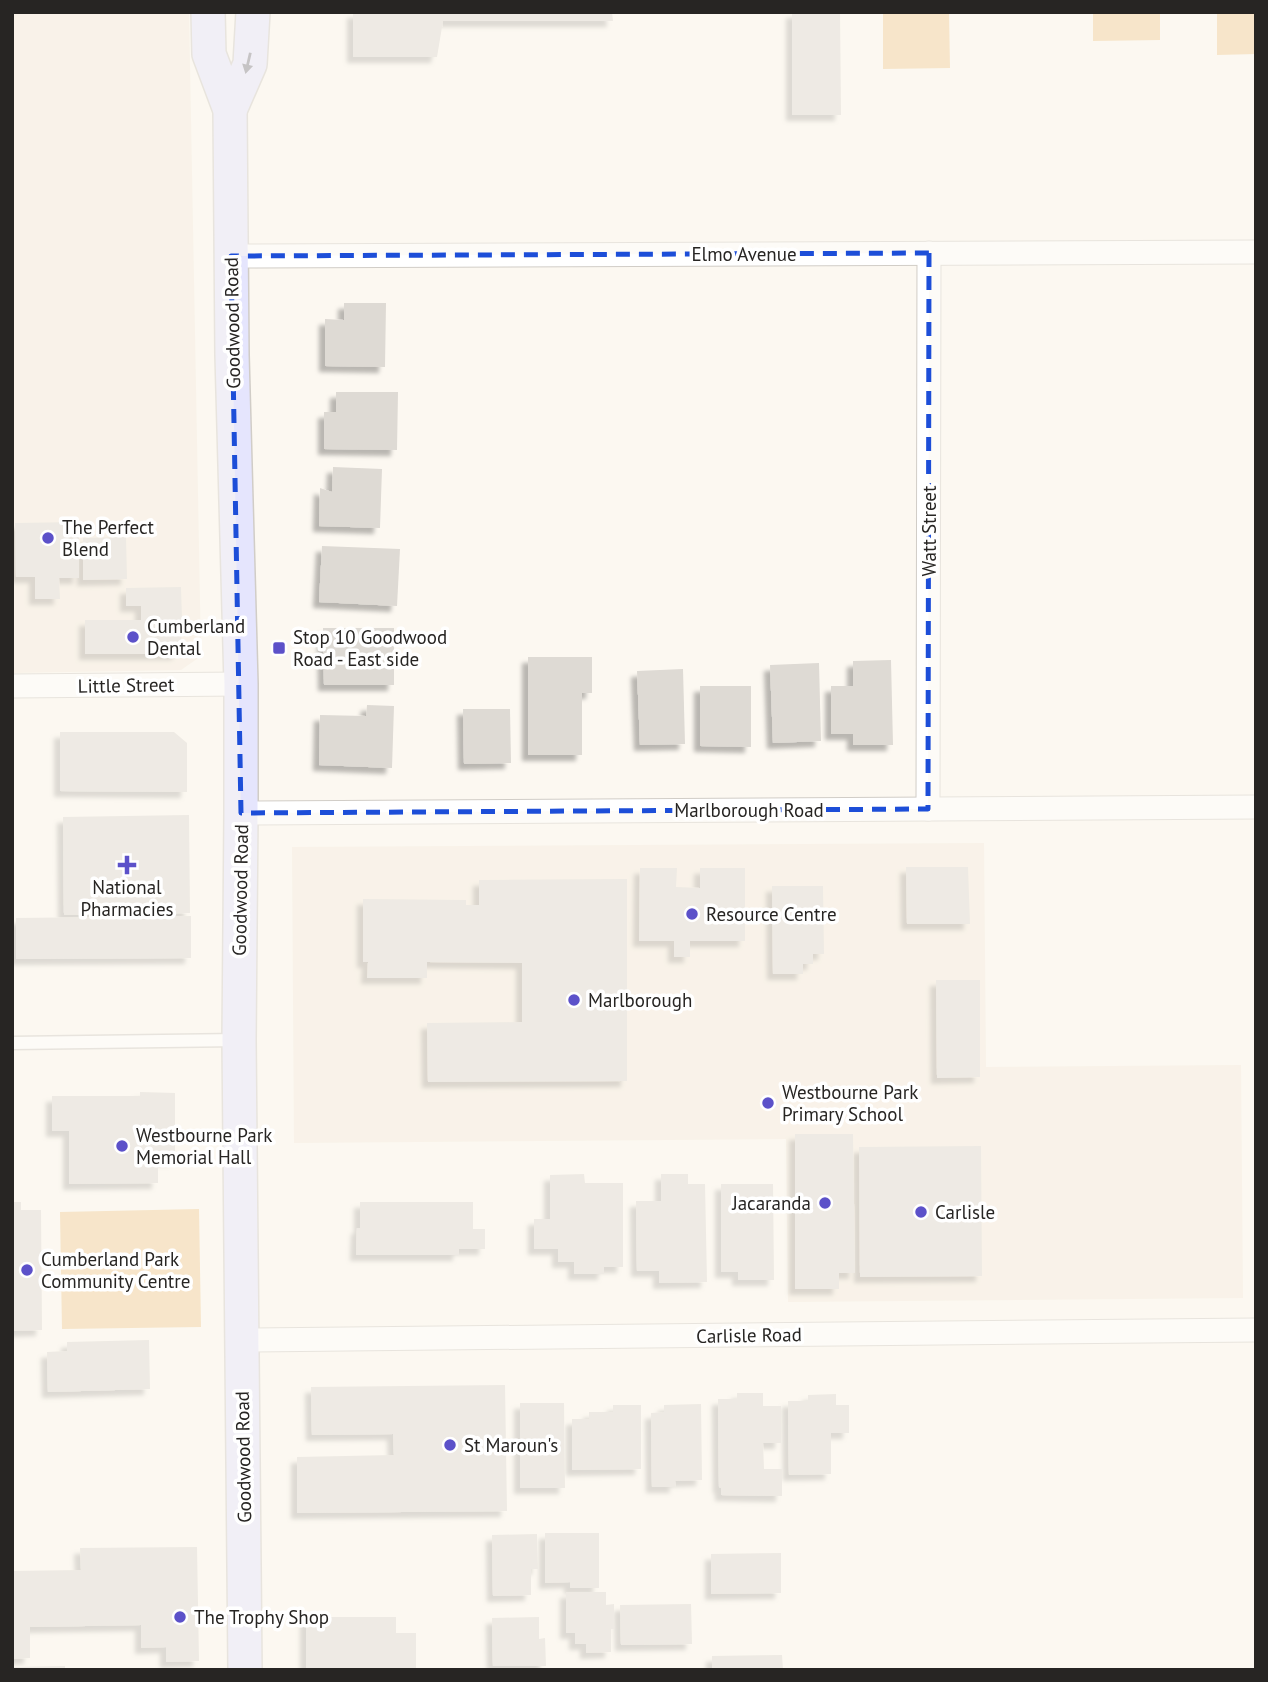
<svg xmlns="http://www.w3.org/2000/svg" width="1268" height="1682" font-family="'PT Sans',sans-serif">
  <defs>
    <filter id="shadow"><feDropShadow dx="-6" dy="6" stdDeviation="2" flood-color="#0004"/></filter>
  </defs>
  <rect width="100%" height="100%" fill="#fcf8f1"/>
  <!-- built -->
  <g fill="#f5ecdf">
    <path d="M12,12H189L201,656L181,670L12,673Z"/>
    <path d="M984,843L986,1067L1241,1065L1243,1298L788,1302L786,1139L294,1143L292,847Z"/>
  </g>
  <!-- green -->
  <g fill="#f1cf9b">
    <path d="M883,12H949L950,68L883,69Z"/>
    <path d="M1093,12H1160V40L1093,41Z"/>
    <path d="M1217,12H1256V54L1217,55Z"/>
    <path d="M199,1209L201,1327L62,1329L60,1212Z"/>
  </g>
  <!-- building -->
  <g fill="#dedad4" filter="url(#shadow)">
    <path d="M353,12H612L613,21H443L437,57H353Z"/>
    <path d="M792,12H840L841,115H792Z"/>
    <path d="M344,303H386L385,367L325,366V319L344,320Z"/>
    <path d="M336,392H398L397,450L324,449V412H336Z"/>
    <path d="M333,467L382,469L380,528L319,526L320,488L332,492Z"/>
    <path d="M79,522V578H59L60,599H35V577H16L15,523Z"/>
    <path d="M126,537L127,579L83,580V538Z"/>
    <path d="M322,546L400,549L397,606L319,602Z"/>
    <path d="M181,587L182,620H185L178,654H85V620H141V606H126V588Z"/>
    <path d="M323,628H394V685H324Z"/>
    <path d="M528,657H592V693H582V755H528Z"/>
    <path d="M891,660L893,745H853V734H831V686H853V661Z"/>
    <path d="M819,663L821,741L773,743L770,665Z"/>
    <path d="M683,669L685,744L640,745L637,671Z"/>
    <path d="M700,686H751V747L700,746Z"/>
    <path d="M367,705L394,706L392,768L319,765L320,715L366,716Z"/>
    <path d="M463,709H510L511,763L464,764Z"/>
    <path d="M60,732H174L187,743V792L60,791Z"/>
    <path d="M189,815L190,913L64,915L63,817Z"/>
    <path d="M906,867H968L970,924H907Z"/>
    <path d="M640,868H677L676,887L700,888V868H745V941H690V957H674V941H639Z"/>
    <path d="M627,879V1081L428,1082L427,1023L522,1022V963L427,962V978H367L368,962H363V899L466,900V905H479V880Z"/>
    <path d="M772,886H823L824,954H813V964H803V974H773Z"/>
    <path d="M191,916V958L16,959V918Z"/>
    <path d="M936,980H980V1077L937,1078Z"/>
    <path d="M140,1092L175,1093V1160H158V1183L69,1184V1131H52V1096H140Z"/>
    <path d="M795,1134H853L855,1273H839V1289H795Z"/>
    <path d="M981,1146L982,1276L860,1277L859,1147Z"/>
    <path d="M584,1174L585,1183H623V1267H604V1274H574V1262H558V1249H534V1219H550V1175Z"/>
    <path d="M661,1174H688V1184H705L707,1282L659,1283V1271H637L636,1201H661Z"/>
    <path d="M721,1184H773L774,1280H738V1272H721Z"/>
    <path d="M12,1202H21V1210H41L42,1330L12,1331Z"/>
    <path d="M360,1202H473V1229H485V1249H459V1255H356L357,1228H360Z"/>
    <path d="M149,1340L150,1389L48,1392L47,1352L67,1351V1342Z"/>
    <path d="M505,1385L507,1511L297,1513V1457L394,1455L393,1434L312,1435L311,1387Z"/>
    <path d="M737,1393H763V1406H781V1443H763L764,1469H782V1496L721,1495V1488L719,1487L718,1399H737Z"/>
    <path d="M836,1394V1405H849V1433H831V1474L789,1475L788,1401H808V1395Z"/>
    <path d="M520,1403H564L565,1488H520Z"/>
    <path d="M701,1404L702,1480L675,1481L676,1487H652L651,1413L664,1412V1405Z"/>
    <path d="M613,1405H641V1469L572,1470V1419H589V1412H613Z"/>
    <path d="M545,1533H599V1588H570V1582L545,1583Z"/>
    <path d="M537,1534L538,1569H531V1595L493,1596L492,1535Z"/>
    <path d="M197,1547L199,1661L166,1662V1647L141,1648V1625L30,1627V1658L12,1659V1571L81,1570L80,1548Z"/>
    <path d="M781,1553V1593L711,1594V1554Z"/>
    <path d="M566,1592H606V1605L614,1604V1629H611V1652L586,1653V1644H575V1633H566Z"/>
    <path d="M691,1604L692,1644L621,1645L620,1605Z"/>
    <path d="M306,1617H396V1633H416V1670H306Z"/>
    <path d="M539,1617V1639L545,1638L546,1666H493L492,1618Z"/>
    <path d="M782,1655L783,1670H712V1656Z"/>
    <path d="M65,1666V1670H12V1667Z"/>
  </g>
  <g fill="none" stroke-linecap="round" stroke-linejoin="round">
    <!-- lane casing -->
    <g stroke="#d1cdc7" stroke-width="15">
      <path id="lane" d="M12,1043L239,1040"/>
    </g>
    <!-- street casing -->
    <g stroke="#d1cdc7" stroke-width="25">
      <g id="street">
        <path d="M231,256L1256,252"/>
        <path d="M12,686L241,684"/>
        <path d="M928,809L929,253"/>
        <path d="M241,813L1256,807"/>
        <path d="M242,1340L1256,1330"/>
      </g>
    </g>
    <!-- secondary casing -->
    <g stroke="#d1cdc7" stroke-width="36">
      <g id="secondary">
        <path d="M208,12L209,54L230,110L232,355L241,684V813L239,1040L245,1670"/>
        <path d="M230,110L250,64L253,12"/>
      </g>
    </g>
    <!-- lane -->
    <use href="#lane" stroke="#fff" stroke-width="12"/>
    <!-- street -->
    <use href="#street" stroke="#fff" stroke-width="23"/>
    <!-- secondary -->
    <use href="#secondary" stroke="#e5e5fd" stroke-width="33"/>
  </g>
  <!-- one-way arrows -->
  <defs><path id="oneway-solid" d="M-6-.8H1V-3.2L6.5 0L1 3.2V.8H-6Z" transform="scale(1.75)"/></defs>
  <use fill="#868590" href="#oneway-solid" transform="translate(248 63) rotate(103)"/>
  <!-- marked area -->
  <path d="M0 0H1268V1682H0ZM929,253L928,809L241,813L231,256Z" fill="#fcf8f1" fill-opacity=".55" fill-rule="evenodd"/>
  <path fill="none" stroke="#1d4ed8" stroke-width="5" stroke-dasharray="14 9" stroke-linejoin="round" d="M929,253L928,809L241,813L231,256Z"/>
  <!-- markers -->
  <g fill="#5c51c9" stroke="#fff" stroke-width="2.5">
    <circle cx="48" cy="538" r="7"/>
    <circle cx="133" cy="637" r="7"/>
    <rect x="272" y="641" width="14" height="14" rx="3.5"/>
    <path d="M123.5 854.5h7v7h7v7h-7v7h-7v-7h-7v-7h7z"/>
    <circle cx="692" cy="914" r="7"/>
    <circle cx="574" cy="1000" r="7"/>
    <circle cx="768" cy="1103" r="7"/>
    <circle cx="122" cy="1146" r="7"/>
    <circle cx="825" cy="1203" r="7"/>
    <circle cx="921" cy="1212" r="7"/>
    <circle cx="27" cy="1270" r="7"/>
    <circle cx="450" cy="1445" r="7"/>
    <circle cx="180" cy="1617" r="7"/>
  </g>
  <g text-anchor="middle" stroke-width="7" stroke-linejoin="round" paint-order="stroke">
    <!-- street labels -->
    <g font-size="19" fill="#272523" stroke="#fff">
      <text x="744" y="261">Elmo Avenue</text>
      <text transform="translate(232 323) rotate(-91)" y="7">Goodwood Road</text>
      <text transform="translate(929 531) rotate(-90)" y="7">Watt Street</text>
      <text transform="translate(126 685) rotate(-1)" y="7">Little Street</text>
      <text x="749" y="817">Marlborough Road</text>
      <text transform="translate(240 890) rotate(-89)" y="7">Goodwood Road</text>
      <text transform="translate(749 1335) rotate(-1)" y="7">Carlisle Road</text>
      <text transform="translate(243 1457) rotate(-91)" y="7">Goodwood Road</text>
    </g>
    <!-- poi labels -->
    <g font-size="19" fill="#272523" stroke="#fff" text-anchor="start">
      <text x="62" y="534">The Perfect<tspan x="62" dy="22">Blend</tspan></text>
      <text x="147" y="633">Cumberland<tspan x="147" dy="22">Dental</tspan></text>
      <text x="293" y="644">Stop 10 Goodwood<tspan x="293" dy="22">Road - East side</tspan></text>
      <text x="127" y="894" text-anchor="middle">National<tspan x="127" dy="22">Pharmacies</tspan></text>
      <text x="706" y="921">Resource Centre</text>
      <text x="588" y="1007">Marlborough</text>
      <text x="782" y="1099">Westbourne Park<tspan x="782" dy="22">Primary School</tspan></text>
      <text x="136" y="1142">Westbourne Park<tspan x="136" dy="22">Memorial Hall</tspan></text>
      <text x="811" y="1210" text-anchor="end">Jacaranda</text>
      <text x="935" y="1219">Carlisle</text>
      <text x="41" y="1266">Cumberland Park<tspan x="41" dy="22">Community Centre</tspan></text>
      <text x="464" y="1452">St Maroun's</text>
      <text x="194" y="1624">The Trophy Shop</text>
    </g>
  </g>
  <!-- border -->
  <rect width="1268" height="1682" fill="none" stroke="#272523" stroke-width="28"/>
</svg>
